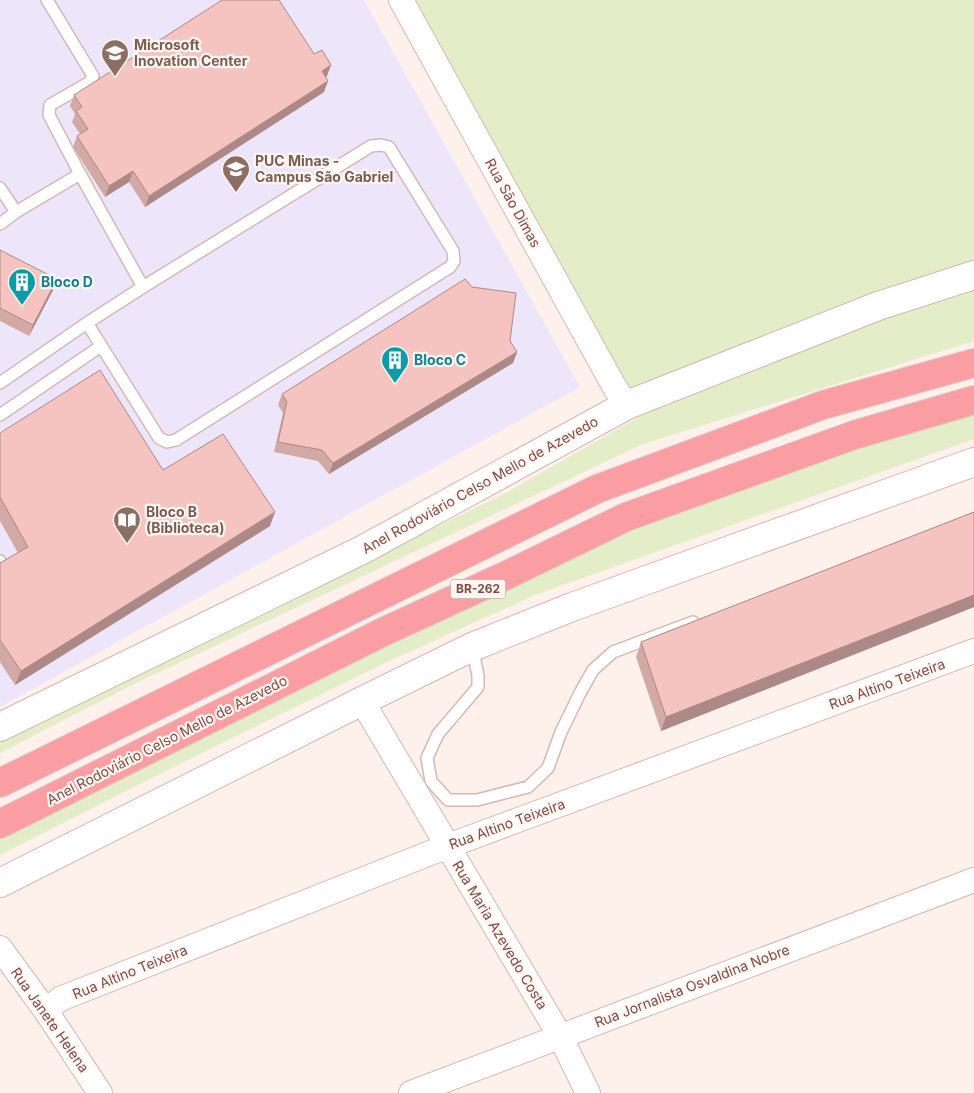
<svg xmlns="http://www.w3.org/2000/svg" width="974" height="1093" font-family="Inter,sans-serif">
  <rect width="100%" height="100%" fill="#fef0ea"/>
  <!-- education -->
  <path fill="#ede6fb" d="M0,0H364L580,387L0,707Z"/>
  <!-- green -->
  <g fill="#e3edc7">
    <path d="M406,0H974V275L627,405Z"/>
    <path d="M974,289V341L643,444L132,685L0,753V739L506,493L646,413L854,326Z"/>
    <path d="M974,413V439L535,595L385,663L170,769L0,855V838L320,675L505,587L686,507L914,428Z"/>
  </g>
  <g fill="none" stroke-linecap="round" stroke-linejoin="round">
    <!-- lane casing -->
    <g stroke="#d6b8b3" stroke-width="14">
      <g id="lane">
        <path d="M47,0L93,76L90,82L50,105L49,115L80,174L143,287"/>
        <path d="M0,188L16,212L80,174"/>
        <path d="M0,224L16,212"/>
        <path d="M0,383L87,323L143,287L371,146L381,145L389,147L453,251L454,261L450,267L176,440L167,442L159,438L87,323"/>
        <path d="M0,415L101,346"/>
        <path d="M0,561L2,566L0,569"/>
        <path d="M472,647L478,675V687L438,734L427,758L431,781L448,800H477L528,787L548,768L561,732L580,693L593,670L613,652L693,622"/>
      </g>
    </g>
    <!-- street casing -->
    <g stroke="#d6b8b3" stroke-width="26">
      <g id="street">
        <path d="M401,0L615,388L627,405"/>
        <path d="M362,701L560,1036L588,1093"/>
        <path d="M0,948L46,1011L100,1093"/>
        <path d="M46,1011L60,999L448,846L974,651"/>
        <path d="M411,1093L974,880"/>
      </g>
    </g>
    <!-- secondary casing -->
    <g stroke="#dab5b0" stroke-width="30">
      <g id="secondary">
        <path d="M0,727L364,549L627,405L878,306L974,275"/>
        <path d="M0,883L362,701L472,647L572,607L974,462"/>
      </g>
    </g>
    <!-- highway casing -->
    <g stroke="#dacdcc" stroke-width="30">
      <g id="highway">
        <path d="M0,783L597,489L823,405L974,363"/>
        <path d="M0,824L383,632L505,576L626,517L854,435L974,400"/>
      </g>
    </g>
    <!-- lane -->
    <use href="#lane" stroke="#fff" stroke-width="11"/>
    <!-- street -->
    <use href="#street" stroke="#fff" stroke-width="24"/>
    <!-- secondary -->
    <use href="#secondary" stroke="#fff" stroke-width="28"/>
    <!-- highway -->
    <use href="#highway" stroke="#fb9ea3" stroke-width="28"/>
  </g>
  <!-- wall -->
  <g fill="#d3a9a5">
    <path d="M314,54L327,76L326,77L324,92L145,207L129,182L105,197L73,147L77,136L80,134L72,122L75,114L70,106L74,95Z"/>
    <path d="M0,250L53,290L29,336L0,321Z"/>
    <path d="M510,341L517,352L513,363L329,474L318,461L274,452L283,413L278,405L282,394Z"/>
    <path d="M0,433L163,470L270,526L15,685L0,662V563L18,553L0,521Z"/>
    <path d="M974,512V607L661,731L636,657L641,642Z"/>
  </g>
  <!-- shaded-wall -->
  <g fill="#ac8986">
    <path d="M331,65L327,76L318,82L322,71Z"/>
    <path d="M328,81L324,92L145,207L149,196Z"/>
    <path d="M133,171L129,182L105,197L109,186Z"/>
    <path d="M57,279L53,290L29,336L33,325Z"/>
    <path d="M517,352L513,363L329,474L333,463Z"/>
    <path d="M275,512L270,526L15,685L21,671Z"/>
    <path d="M974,595V607L661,731L666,717Z"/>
  </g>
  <!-- building -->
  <g fill="#f5c4c0" stroke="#ac8986">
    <path d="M222,0H279L314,54L322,50L331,65L322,71L328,81L149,196L133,171L109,186L77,136L88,129L76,111L82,107L74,95Z"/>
    <path d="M0,250L57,279L33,325L0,308Z"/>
    <path d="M465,279L472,287L516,293L510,341L517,352L333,463L322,450L278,442L287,402L282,394Z"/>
    <path d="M100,370L163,470L223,434L275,512L21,671L0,640V563L28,547L0,497V433Z"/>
    <path d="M974,512V595L666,717L641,642Z"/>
  </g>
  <!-- icons -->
  <defs>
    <g id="school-pin" transform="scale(1.4375)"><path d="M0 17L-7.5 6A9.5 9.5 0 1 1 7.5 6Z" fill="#8d6e63" stroke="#fff6f2"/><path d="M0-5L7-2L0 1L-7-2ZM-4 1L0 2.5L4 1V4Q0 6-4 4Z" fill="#fff"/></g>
    <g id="university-pin" transform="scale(1.4375)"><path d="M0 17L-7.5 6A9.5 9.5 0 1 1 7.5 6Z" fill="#8d6e63" stroke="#fff6f2"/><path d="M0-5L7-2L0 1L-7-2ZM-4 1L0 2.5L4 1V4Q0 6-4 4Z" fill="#fff"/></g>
    <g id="building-pin" transform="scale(1.4375)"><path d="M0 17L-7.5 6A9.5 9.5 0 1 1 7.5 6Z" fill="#0f9aa8" stroke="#fff6f2"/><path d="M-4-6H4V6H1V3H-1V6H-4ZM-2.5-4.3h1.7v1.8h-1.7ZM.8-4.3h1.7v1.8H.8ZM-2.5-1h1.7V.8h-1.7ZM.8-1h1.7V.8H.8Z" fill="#fff"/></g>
    <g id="library-pin" transform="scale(1.4375)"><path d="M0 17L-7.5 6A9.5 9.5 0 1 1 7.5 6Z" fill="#8d6e63" stroke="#fff6f2"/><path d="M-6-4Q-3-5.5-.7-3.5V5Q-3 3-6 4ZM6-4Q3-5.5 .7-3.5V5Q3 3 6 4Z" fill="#fff"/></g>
  </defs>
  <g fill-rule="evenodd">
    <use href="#school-pin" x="115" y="53"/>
    <use href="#university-pin" x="236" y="169"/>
    <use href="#building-pin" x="22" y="282"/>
    <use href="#building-pin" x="395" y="360"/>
    <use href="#library-pin" x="127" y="520"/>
  </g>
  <g text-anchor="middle" stroke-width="4.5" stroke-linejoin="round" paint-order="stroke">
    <!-- shield labels -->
    <rect fill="#fff6f2" stroke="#a37f7c" stroke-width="1" x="450.5" y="579.5" width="55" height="19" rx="4"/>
    <g font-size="12" font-weight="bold" fill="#7c4c4a">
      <text x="478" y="593">BR-262</text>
    </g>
    <!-- education labels -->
    <g font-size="14" font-weight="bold" fill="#785e54" stroke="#fff6f2" text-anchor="start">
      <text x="134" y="50">Microsoft<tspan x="134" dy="16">Inovation Center</tspan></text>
      <text x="255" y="166">PUC Minas -<tspan x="255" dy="16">Campus São Gabriel</tspan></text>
      <text x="146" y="517">Bloco B<tspan x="146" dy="16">(Biblioteca)</tspan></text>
    </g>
    <!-- street labels -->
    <g font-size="14" fill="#7c4c4a" stroke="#fff6f2">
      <text transform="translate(513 203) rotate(61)" y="5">Rua São Dimas</text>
      <text transform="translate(480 485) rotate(-29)" y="5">Anel Rodoviário Celso Mello de Azevedo</text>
      <text transform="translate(887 684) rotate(-20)" y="5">Rua Altino Teixeira</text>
      <text transform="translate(167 740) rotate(-27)" y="5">Anel Rodoviário Celso Mello de Azevedo</text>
      <text transform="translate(507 824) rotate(-20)" y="5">Rua Altino Teixeira</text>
      <text transform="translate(500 935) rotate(59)" y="5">Rua Maria Azevedo Costa</text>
      <text transform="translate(130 972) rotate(-22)" y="5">Rua Altino Teixeira</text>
      <text transform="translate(692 986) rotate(-21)" y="5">Rua Jornalista Osvaldina Nobre</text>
      <text transform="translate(50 1020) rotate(55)" y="5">Rua Janete Helena</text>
    </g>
    <!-- culture labels -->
    <g font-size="14" font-weight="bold" fill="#0d838f" stroke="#fff6f2" text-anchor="start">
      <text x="41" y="287">Bloco D</text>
      <text x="414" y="365">Bloco C</text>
    </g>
  </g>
</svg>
